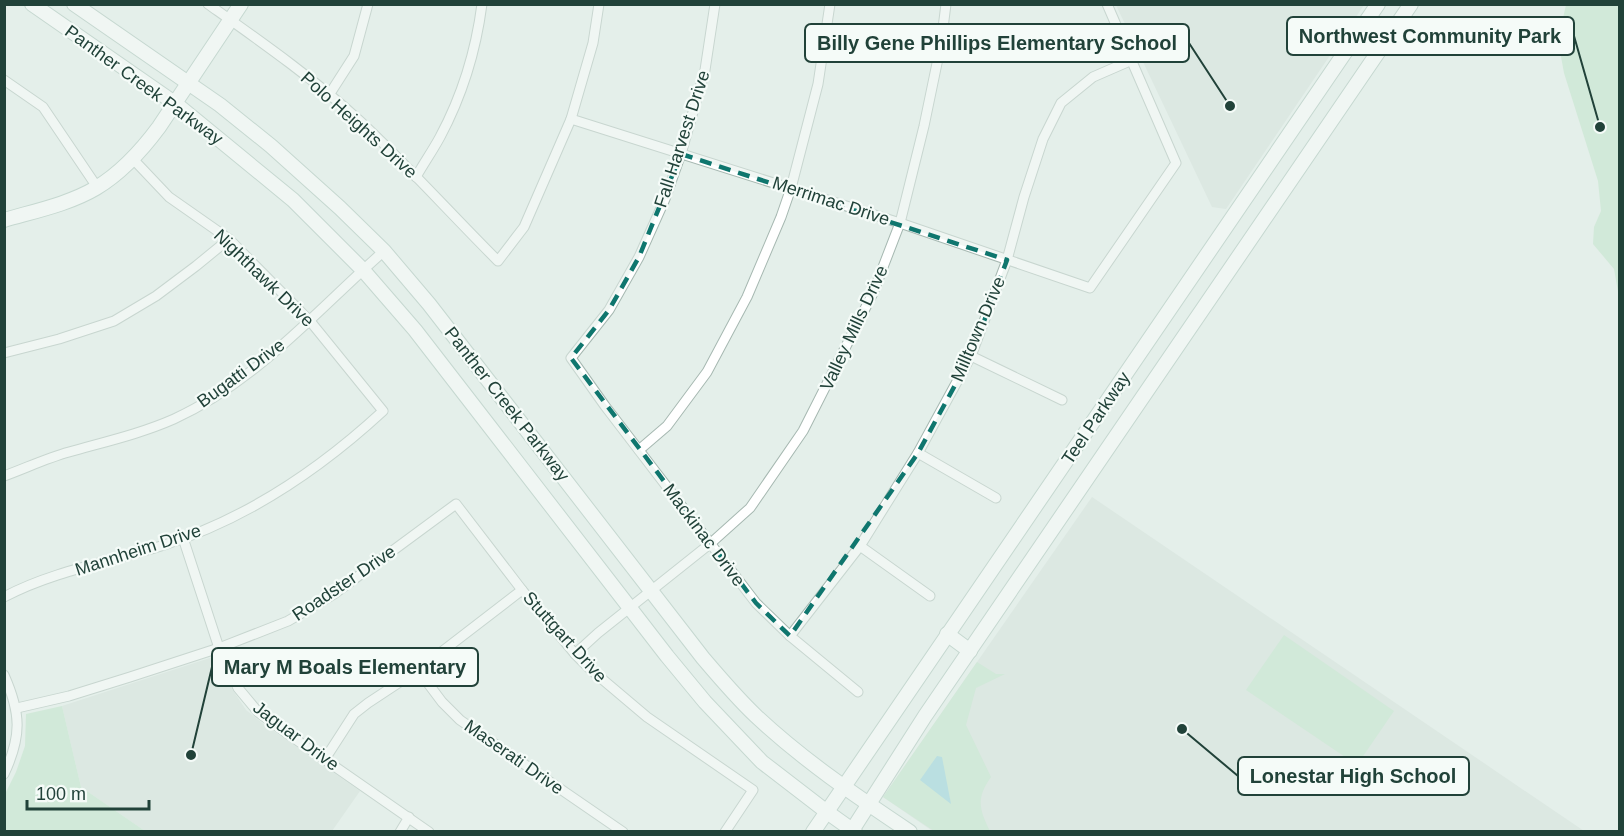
<svg xmlns="http://www.w3.org/2000/svg" width="1624" height="836" font-family="Helvetica,sans-serif">
  <rect width="100%" height="100%" fill="#e4efea"/>
  <!-- built -->
  <g fill="#d2dfd9">
    <path d="M1116,5H1364L1226,209L1212,207Z"/>
    <path d="M1092,497L1584,831L934,832L883,797Z"/>
    <path d="M216,656L228,683L246,710L262,723L360,791L332,831H145L81,787L62,706Z"/>
  </g>
  <!-- green -->
  <g fill="#bbe2c5">
    <path d="M1566,5H1619V297L1614,269L1593,244L1594,227L1601,211L1598,181L1564,73L1558,40Z"/>
    <path d="M1284,635L1394,711L1357,765L1246,690Z"/>
    <path d="M977,662L996,674H1005L976,688L966,725L991,777C976,798 979,809 990,831H934L883,797Z"/>
    <path d="M62,706L81,787L145,831H5V794L16,772L25,746L26,714Z"/>
  </g>
  <!-- water -->
  <path fill="#87ccd8" d="M937,756L942,757L951,804L920,780Z"/>
  <g fill="none" stroke-linecap="round" stroke-linejoin="round">
    <!-- street casing -->
    <g stroke="#a6b8b1" stroke-width="11">
      <g id="street">
        <path d="M208,4C260,41 313,78 360,121C408,166 451,214 498,261L524,227L571,119L593,43L599,4"/>
        <path d="M715,4L705,70L681,154L665,199L639,257L609,310L571,358L605,406L756,603L790,636L858,692"/>
        <path d="M4,80L43,107L97,187"/>
        <path d="M329,95L354,56L368,4"/>
        <path d="M571,119L900,223L1090,288L1176,163L1107,4"/>
        <path d="M416,177C424,163 433,150 440,137C462,96 476,50 482,4"/>
        <path d="M4,353L59,339L114,321L156,296L196,266L229,239"/>
        <path d="M971,356L1062,400"/>
        <path d="M639,450L667,426L707,372L747,297L781,217L791,188L818,84L830,4"/>
        <path d="M918,453L996,498"/>
        <path d="M4,476C26,468 47,458 69,452C104,442 140,434 174,419C257,381 317,310 384,251"/>
        <path d="M183,538L219,648L238,688L258,712L288,734L429,832"/>
        <path d="M860,546L930,596"/>
        <path d="M4,597C53,571 109,562 161,546C245,520 319,470 383,411L310,321L229,239L169,197L132,158"/>
        <path d="M790,636L860,546L918,453L971,356L1007,260L1024,197L1043,139L1061,103L1093,77L1132,60"/>
        <path d="M575,654L598,633L711,543L750,508L803,431L873,293L900,223L924,126L941,44L946,4"/>
        <path d="M418,670L442,702L460,720L623,832"/>
        <path d="M4,675C21,713 22,736 4,774"/>
        <path d="M17,708L69,696L130,677L219,648L288,621L334,594L456,504L522,590L575,654L589,668L647,717L753,790L725,832"/>
        <path d="M325,759L354,714L368,703L418,670L522,590"/>
        <path d="M400,832L409,817"/>
      </g>
    </g>
    <!-- secondary casing -->
    <g stroke="#a1bcb2" stroke-width="16">
      <g id="secondary">
        <path d="M32,4L176,104L293,200L363,270L415,330L667,656L705,702L762,762L827,812L855,832"/>
        <path d="M74,4L220,105L271,146L340,208L384,251L429,304L703,658C720,678 737,698 756,716C803,760 856,796 910,832"/>
        <path d="M4,220C35,211 69,204 96,188C121,173 142,150 159,127L241,4"/>
        <path d="M947,634L970,651"/>
        <path d="M813,832L1378,4"/>
        <path d="M851,832L925,716L1411,4"/>
      </g>
    </g>
    <!-- street -->
    <use href="#street" stroke="#fff" stroke-width="9"/>
    <!-- secondary -->
    <use href="#secondary" stroke="#fff" stroke-width="14"/>
  </g>
  <!-- marked area -->
  <path d="M0 0H1624V836H0ZM681,154L1007,260L971,356L918,453L790,636L756,603L571,358L609,310L639,257Z" fill="#e4efea" fill-opacity=".55" fill-rule="evenodd"/>
  <path fill="none" stroke="#0f766e" stroke-width="4.5" stroke-dasharray="12 8" stroke-linejoin="round" d="M681,154L1007,260L971,356L918,453L790,636L756,603L571,358L609,310L639,257Z"/>
  <g text-anchor="middle" stroke-width="4.5" stroke-linejoin="round" paint-order="stroke">
    <!-- street labels -->
    <g font-size="18" fill="#214239" stroke="#f5fbf8">
      <text transform="translate(144 85) rotate(36)" y="6">Panther Creek Parkway</text>
      <text transform="translate(359 125) rotate(42)" y="6">Polo Heights Drive</text>
      <text transform="translate(682 139) rotate(-72)" y="6">Fall Harvest Drive</text>
      <text transform="translate(831 201) rotate(18)" y="6">Merrimac Drive</text>
      <text transform="translate(264 278) rotate(44)" y="6">Nighthawk Drive</text>
      <text transform="translate(854 328) rotate(-65)" y="6">Valley Mills Drive</text>
      <text transform="translate(978 329) rotate(-67)" y="6">Milltown Drive</text>
      <text transform="translate(241 373) rotate(-36)" y="6">Bugatti Drive</text>
      <text transform="translate(507 404) rotate(52)" y="6">Panther Creek Parkway</text>
      <text transform="translate(1096 418) rotate(-56)" y="6">Teel Parkway</text>
      <text transform="translate(704 535) rotate(53)" y="6">Mackinac Drive</text>
      <text transform="translate(138 550) rotate(-18)" y="6">Mannheim Drive</text>
      <text transform="translate(344 583) rotate(-34)" y="6">Roadster Drive</text>
      <text transform="translate(565 637) rotate(48)" y="6">Stuttgart Drive</text>
      <text transform="translate(296 736) rotate(37)" y="6">Jaguar Drive</text>
      <text transform="translate(514 757) rotate(35)" y="6">Maserati Drive</text>
    </g>
  </g>
  <!-- callouts -->
  <path fill="none" stroke="#214239" stroke-width="2" d="M1600 127L1574 36M1230 106L1189 43M191 755L212 667M1182 729L1238 776"/>
  <g fill="#214239" stroke="#f5fbf8" stroke-width="2">
    <circle cx="1600" cy="127" r="6"/>
    <circle cx="1230" cy="106" r="6"/>
    <circle cx="191" cy="755" r="6"/>
    <circle cx="1182" cy="729" r="6"/>
  </g>
  <g fill="#f5fbf8" stroke="#214239" stroke-width="2">
    <rect x="1287" y="17" width="287" height="38" rx="6"/>
    <rect x="805" y="24" width="384" height="38" rx="6"/>
    <rect x="212" y="648" width="266" height="38" rx="6"/>
    <rect x="1238" y="757" width="231" height="38" rx="6"/>
  </g>
  <g font-size="20" text-anchor="middle" font-weight="bold" fill="#214239">
    <text x="1430" y="43">Northwest Community Park</text>
    <text x="997" y="50">Billy Gene Phillips Elementary School</text>
    <text x="345" y="674">Mary M Boals Elementary</text>
    <text x="1353" y="783">Lonestar High School</text>
  </g>
  <!-- border -->
  <rect width="1624" height="836" fill="none" stroke="#214239" stroke-width="12"/>
  <!-- scale -->
  <path d="M27 800v9h122v-9" fill="none" stroke="#214239" stroke-width="3"/>
  <text x="36" y="800" font-size="18" fill="#214239" stroke="#f5fbf8" stroke-width="4.5" paint-order="stroke">100 m</text>
</svg>
